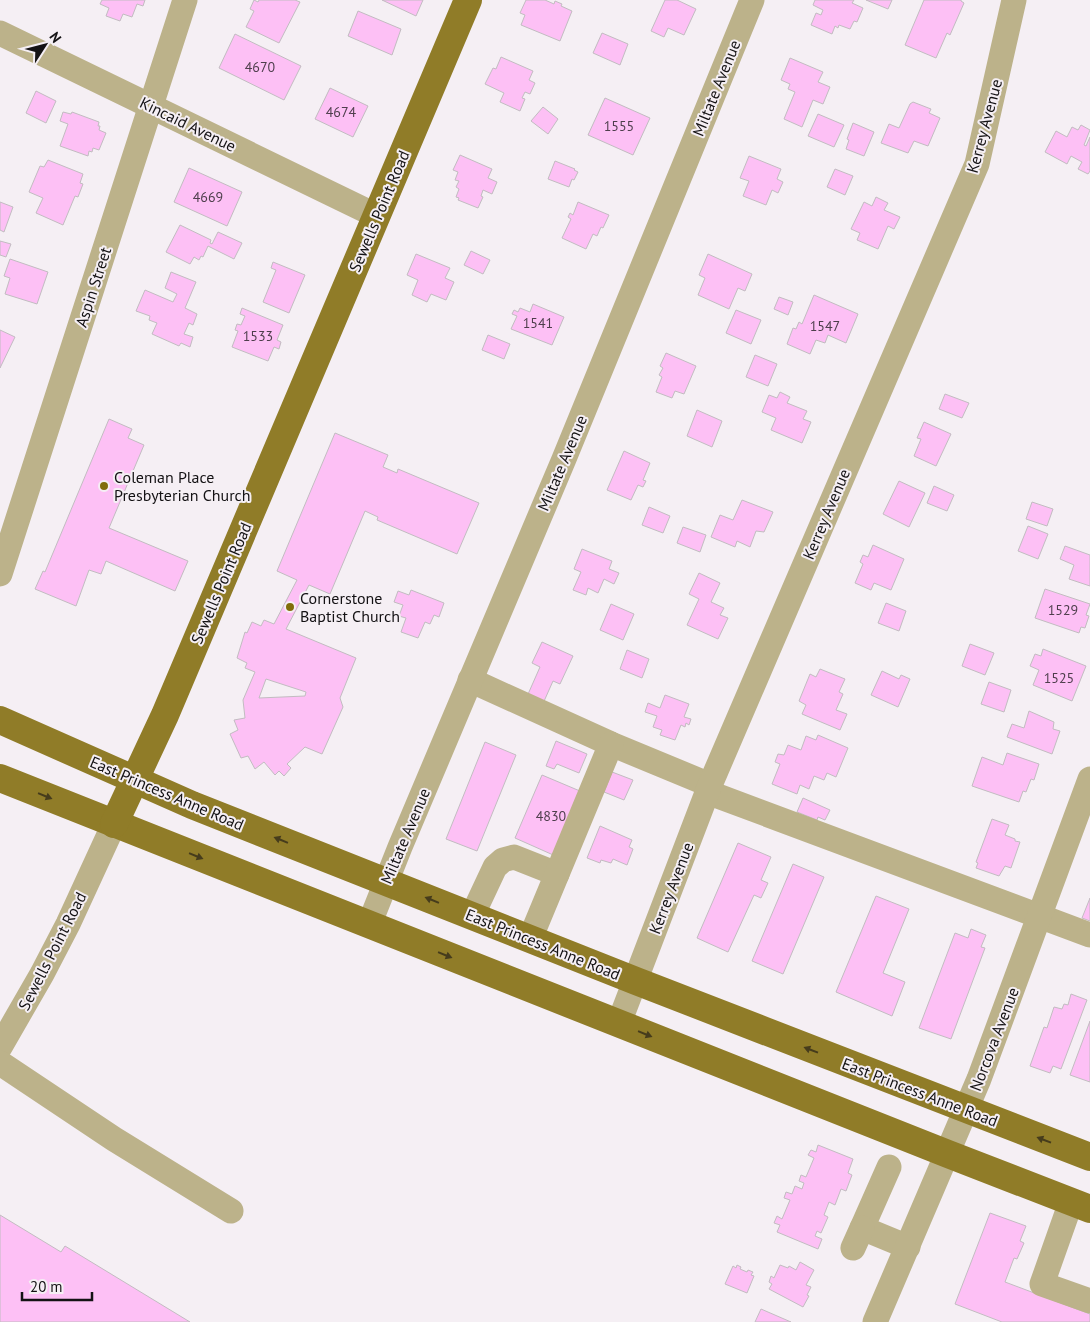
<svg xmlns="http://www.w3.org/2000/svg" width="1090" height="1322" font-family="'PT Sans',sans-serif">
  <rect width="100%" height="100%" fill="#f5eff4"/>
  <!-- building -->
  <g fill="#fdc0f5" stroke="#c2bcc1" fill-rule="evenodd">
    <path d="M102,0H145L143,6L137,4L132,17L123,14L120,21L106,16L109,8L100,4Z"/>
    <path d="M254,0L258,2L259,0H295L300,2L279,43L246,27L254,11L250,9Z"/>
    <path d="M382,0H423L416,16Z"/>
    <path d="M526,0H545L554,4L555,1L562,4L561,6L572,11L560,41L521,25L525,15L520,13Z"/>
    <path d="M665,0H677L696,9L684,35L668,28L664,37L651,31Z"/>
    <path d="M815,0H854L852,3L863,8L857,22L854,21L850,29L839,25L838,28L835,26L832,34L811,25L816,13L821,15L823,10L813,5Z"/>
    <path d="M866,0H892L888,9Z"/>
    <path d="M924,0H961V1L964,3L950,35L947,33L936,58L905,45Z"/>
    <path d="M358,11L401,29L392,55L348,36Z"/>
    <path d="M602,33L628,44L620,65L593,53Z"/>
    <path d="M235,34L301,66L284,100L219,68Z"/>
    <path d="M501,57L533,71L529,80L535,83L530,94L525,92L522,98L525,99L520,111L500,102L504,93L485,84L493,68L496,69Z"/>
    <path d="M790,58L823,72L818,82L830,87L823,104L813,100L802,127L784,119L795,92L788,89L790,84L781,80Z"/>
    <path d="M330,88L368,106L353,137L315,119Z"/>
    <path d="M36,91L56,101L46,123L26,113Z"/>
    <path d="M605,98L650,118L633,155L588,135Z"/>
    <path d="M913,102L931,109L929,113L940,118L928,146L914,141L908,153L881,143L889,124L899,128L910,104Z"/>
    <path d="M543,107L558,119L548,134L531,121Z"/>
    <path d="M63,112L71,114L72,112L99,122L98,126H100L99,130L106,133L99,150L93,148L92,152L89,151L88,156L60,146L68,124L60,121Z"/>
    <path d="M818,114L844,125L834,147L808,136Z"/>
    <path d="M853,123L874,132L864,156L846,149L849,140L847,139Z"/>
    <path d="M1081,125L1090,130L1084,145L1086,146L1090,137V171L1088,174L1078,169L1082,162L1071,156L1067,164L1045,152L1056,131L1067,137L1072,127L1078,130Z"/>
    <path d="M460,155L492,169L488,178L497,182L492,194L483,190L481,196L483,197L478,208L458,200L459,198L456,197L459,189L456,187L459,181L455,180L458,172L453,170Z"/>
    <path d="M749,156L781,169L777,179L783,182L778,193L772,190L766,205L743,196L749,181L740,178Z"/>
    <path d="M48,160L83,174L80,183L83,184L78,197L75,196L63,225L36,213L43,198L29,192L40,166L44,167Z"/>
    <path d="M555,161L575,169L574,170L578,172L574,180L572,179L569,187L548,179Z"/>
    <path d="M189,168L242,192L227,226L174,202Z"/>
    <path d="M835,169L853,176L845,195L827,187Z"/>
    <path d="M876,197L888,203L884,210L900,217L894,229L888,226L878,249L857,240L860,233L851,229L864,202L872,206Z"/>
    <path d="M0,202L13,207L4,232L0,230Z"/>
    <path d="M578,202L609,215L603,228L601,227L597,236L593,234L586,249L562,238L571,219L568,217L570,213L573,215Z"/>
    <path d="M180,225L211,240L210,243L212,244L218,232L242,243L234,259L208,246L203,257L201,256L199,260L194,257L190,264L166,252Z"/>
    <path d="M0,241L11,244L6,257L0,255Z"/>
    <path d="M471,251L490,260L483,274L464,265Z"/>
    <path d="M416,254L450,268L445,278L454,282L446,300L431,294L427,302L412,295L418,280L407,275Z"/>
    <path d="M708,254L752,274L745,291L738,288L729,309L698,295L705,278L699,275Z"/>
    <path d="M10,259L48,272L37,304L5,294L10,278L4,276Z"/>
    <path d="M273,262L305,275L289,313L263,302L276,270L271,268Z"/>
    <path d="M171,272L196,282L185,308L197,314L193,325L189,323L184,334L193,337L190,347L181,343L179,346L152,334L157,323L149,320L150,316L136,311L145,290L173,302L177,294L165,288Z"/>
    <path d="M814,295L858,314L846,343L828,335L825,343L816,340L810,354L787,344L793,328L796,329L799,322L802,324Z"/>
    <path d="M779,297L793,302L788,315L774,309Z"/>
    <path d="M533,304L564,317L552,345L511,329L517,316L512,314L514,310L518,312L520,308L530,312Z"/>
    <path d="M242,308L283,325L277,340L281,342L279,349L274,347L268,361L232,347L238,331L235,330L237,324L241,325L245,316L240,314Z"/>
    <path d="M736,310L761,320L751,344L726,333Z"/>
    <path d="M0,330L15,337L0,368Z"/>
    <path d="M488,335L510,344L504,359L482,350Z"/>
    <path d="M666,353L696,366L684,394L675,391L672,398L656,392L662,377L659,375L663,368L660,366Z"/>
    <path d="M755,355L777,364L768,386L746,377Z"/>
    <path d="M780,392L790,397L787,403L807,411L803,419L811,422L802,443L771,430L776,418L762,412L769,395L777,398Z"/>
    <path d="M945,394L969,403L962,418L939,409Z"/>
    <path d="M697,410L722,421L712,447L687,436Z"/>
    <path d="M109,419L132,429L128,438L144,445L109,528L188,561L175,591L106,561L101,574L89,570L76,606L35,589L43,571L45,572Z"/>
    <path d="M924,422L951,434L936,466L914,456L921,439L917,438Z"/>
    <path d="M335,433L388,455L383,467L397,473L398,469L479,503L457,554L377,520L378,517L365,511L330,594L309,585L286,629L356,658L340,698L343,707L322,754L305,747L287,764L291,768L284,776L279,771L275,775L264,762L255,769L248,756L241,758L230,734L238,730L234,720L245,718L243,700L255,672L245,668L247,663L237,658L245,632L247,633L252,622L261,626L264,620L274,624L297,580L277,571ZM266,679L306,692L305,696L259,698Z"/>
    <path d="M624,451L650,463L643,480L646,481L643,487L638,485L631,500L607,490Z"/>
    <path d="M899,481L925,493L909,527L883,514Z"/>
    <path d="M934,486L954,495L947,511L927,503Z"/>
    <path d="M742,500L773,512L764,532L756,531L750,547L737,541L735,547L711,537L720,515L733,520Z"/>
    <path d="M1032,502L1053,509L1047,526L1026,519Z"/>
    <path d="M649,507L670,516L663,533L642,525Z"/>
    <path d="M1028,526L1048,534L1038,559L1018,551Z"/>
    <path d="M683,527L706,535L700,552L677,543Z"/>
    <path d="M873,545L904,559L891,590L874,583L871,590L855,583L863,564L860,562L863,555L868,557Z"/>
    <path d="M1065,546L1090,555V586L1069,579L1074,565L1060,559Z"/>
    <path d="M582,549L612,561L609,569L619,573L614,584L604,579L598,593L588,588L586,595L573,590L581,572L574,569Z"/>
    <path d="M699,573L720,583L711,602L724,608L720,615L728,618L718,639L687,625L699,599L689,594Z"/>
    <path d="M1045,589L1090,604L1086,615L1089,616L1085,628L1081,627L1079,633L1035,618Z"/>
    <path d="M411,590L444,603L439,617L434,615L430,624L425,622L418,638L401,632L406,618L399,616L403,605L394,602L398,591L409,595Z"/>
    <path d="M886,603L906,611L899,631L878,623Z"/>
    <path d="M611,604L634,614L623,640L600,630Z"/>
    <path d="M542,642L573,656L560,684L553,681L541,708L525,701L540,667L532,663Z"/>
    <path d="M970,644L994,653L985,675L962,666Z"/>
    <path d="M1043,649L1086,666L1072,701L1033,685L1039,670L1030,666L1035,654L1041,656Z"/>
    <path d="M627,650L649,659L642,678L620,669Z"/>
    <path d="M820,669L845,679L839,692L843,694L836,710L847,714L840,730L802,714L806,705L799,701L810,674L816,677Z"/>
    <path d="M882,671L899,679L901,675L910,679L898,707L871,695Z"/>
    <path d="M989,682L1011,690L1004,712L981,704Z"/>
    <path d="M665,695L689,704L684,717L691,719L689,725L686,723L685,727L681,725L675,740L660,735L662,730L653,727L657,716L645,712L648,703L660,708Z"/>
    <path d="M1029,711L1054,722L1053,729L1060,731L1052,754L1007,737L1012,724L1024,728Z"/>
    <path d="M818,735L848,748L836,777L827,773L824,780L814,776L809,789L800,785L797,794L772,784L780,764L775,762L778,754L784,755L788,745L801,750L806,736L816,740Z"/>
    <path d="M556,741L587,754L579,773L557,764L554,769L546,766Z"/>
    <path d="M485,742L516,755L477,851L446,839Z"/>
    <path d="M1007,753L1039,764L1034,780L1031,779L1026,792L1023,791L1019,802L972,786L982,757L1003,765Z"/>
    <path d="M612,772L633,780L624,800L604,792Z"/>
    <path d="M542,775L587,794L560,858L515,838Z"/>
    <path d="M803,798L830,810L825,820L818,817L817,820L797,812Z"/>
    <path d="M992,819L1009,825L1005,835L1015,839V841L1020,842L1011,868L1005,866L999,876L976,868L978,863L976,862Z"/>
    <path d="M600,826L632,840L629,847L633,849L627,865L613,859L611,863L601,860L600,863L587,858Z"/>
    <path d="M738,843L771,857L761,880L768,883L761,898L754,895L728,952L697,938Z"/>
    <path d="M793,864L824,877L783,974L752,961Z"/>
    <path d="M876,896L909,909L883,973L905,982L892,1016L836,992Z"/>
    <path d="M1090,898V921L1082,918Z"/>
    <path d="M971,929L986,935L981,947L985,948L951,1039L919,1028L955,933L968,938Z"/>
    <path d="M1071,994L1087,1000L1061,1069L1053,1066L1050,1073L1030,1066L1044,1027L1047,1028L1054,1007L1062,1009L1064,1004L1068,1005Z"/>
    <path d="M1090,1021V1082L1070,1075Z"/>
    <path d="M818,1145L853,1159L848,1173L852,1175L846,1191L841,1189L835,1205L829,1202L824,1215L828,1217L821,1233L817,1231L815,1236L822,1239L818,1249L777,1232L780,1225L774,1223L777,1216L782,1219L790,1200L784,1198L786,1192L792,1194L795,1186L802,1189L804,1183L799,1181L801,1175L806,1177L814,1158L808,1155L811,1150L816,1152Z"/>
    <path d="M990,1213L1026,1226L1020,1241L1024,1243L1017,1259L1014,1258L1005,1282L1090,1314V1322H1002L955,1304Z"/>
    <path d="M0,1215L61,1252L65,1246L190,1322H0Z"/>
    <path d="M800,1262L814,1270L806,1285L811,1287L807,1295L809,1296L803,1307L769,1289L772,1284L769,1282L771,1276L774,1278L780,1265L788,1268L789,1266L796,1270Z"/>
    <path d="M737,1265L741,1267L740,1269L747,1272L748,1270L753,1272L751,1275L754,1276L747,1293L725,1284L733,1266L736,1268Z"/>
    <path d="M761,1309L791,1322H755Z"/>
  </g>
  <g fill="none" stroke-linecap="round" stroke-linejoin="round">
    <!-- minor -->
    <g stroke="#bcb28a" stroke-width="25">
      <path d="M0,33L377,216"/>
      <path d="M0,574L185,0"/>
      <path d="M470,680L611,744L710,785"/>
      <path d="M707,792L1090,935"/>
      <path d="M472,916L495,867L503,860L514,857L557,874"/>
      <path d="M369,925L400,847L564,459L752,0"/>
      <path d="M530,939L611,744"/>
      <path d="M619,1023L710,785L977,164L1014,0"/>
      <path d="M0,1047L42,974L68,924L114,824"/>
      <path d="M0,1063L114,1139L231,1211"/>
      <path d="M889,1167L862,1228L908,1247"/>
      <path d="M1071,1202L1042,1284L1090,1301"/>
      <path d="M853,1248L862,1228"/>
      <path d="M875,1322L979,1079L1090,779"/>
    </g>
    <!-- major -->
    <g stroke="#907c28" stroke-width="28">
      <path d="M0,720L192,805L636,981L1090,1157"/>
      <path d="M0,778L948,1154L1090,1209"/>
      <path d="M114,824L165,715L468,0"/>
    </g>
  </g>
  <!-- one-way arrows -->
  <defs><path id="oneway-solid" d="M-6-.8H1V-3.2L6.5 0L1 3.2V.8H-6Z" transform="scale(1.25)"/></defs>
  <g fill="#463c1c">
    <use href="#oneway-solid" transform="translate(45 796) rotate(22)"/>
    <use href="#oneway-solid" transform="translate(281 840) rotate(-158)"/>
    <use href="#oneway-solid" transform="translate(196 856) rotate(22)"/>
    <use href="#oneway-solid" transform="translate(432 900) rotate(-158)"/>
    <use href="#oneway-solid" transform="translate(445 955) rotate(22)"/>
    <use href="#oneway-solid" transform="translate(645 1034) rotate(22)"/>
    <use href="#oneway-solid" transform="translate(811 1050) rotate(-159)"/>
    <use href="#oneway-solid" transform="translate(1044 1140) rotate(-159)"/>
  </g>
  <!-- markers -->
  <g fill="#816d0a" stroke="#f5eff4" stroke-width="2">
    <circle cx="104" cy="486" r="5"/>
    <circle cx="290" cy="607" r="5"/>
  </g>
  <g text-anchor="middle" stroke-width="4" stroke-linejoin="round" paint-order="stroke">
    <!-- number labels -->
    <g font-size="14" fill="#4e3e4c">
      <text x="260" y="72">4670</text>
      <text x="341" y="117">4674</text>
      <text x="619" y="131">1555</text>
      <text x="208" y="202">4669</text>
      <text x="538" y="328">1541</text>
      <text x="825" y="331">1547</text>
      <text x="258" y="341">1533</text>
      <text x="1063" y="615">1529</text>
      <text x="1059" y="683">1525</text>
      <text x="551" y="821">4830</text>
    </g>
    <!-- street labels -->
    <g font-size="16" fill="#141214" stroke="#f5eff4">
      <text transform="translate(716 88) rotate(-68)" y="6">Miltate Avenue</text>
      <text transform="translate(188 124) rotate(26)" y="6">Kincaid Avenue</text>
      <text transform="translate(984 126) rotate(-75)" y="6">Kerrey Avenue</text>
      <text transform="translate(379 211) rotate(-67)" y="6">Sewells Point Road</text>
      <text transform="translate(93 287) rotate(-72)" y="6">Aspin Street</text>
      <text transform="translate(562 463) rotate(-67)" y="6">Miltate Avenue</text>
      <text transform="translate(826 514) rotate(-67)" y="6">Kerrey Avenue</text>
      <text transform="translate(221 583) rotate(-67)" y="6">Sewells Point Road</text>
      <text transform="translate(167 793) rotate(23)" y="6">East Princess Anne Road</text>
      <text transform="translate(405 836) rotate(-67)" y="6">Miltate Avenue</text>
      <text transform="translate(671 888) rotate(-69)" y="6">Kerrey Avenue</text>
      <text transform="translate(543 944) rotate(22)" y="6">East Princess Anne Road</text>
      <text transform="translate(52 951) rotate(-63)" y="6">Sewells Point Road</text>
      <text transform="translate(994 1039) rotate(-69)" y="6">Norcova Avenue</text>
      <text transform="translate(920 1092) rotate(21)" y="6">East Princess Anne Road</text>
    </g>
    <!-- poi labels -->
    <g font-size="16" fill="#141214" stroke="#f5eff4" text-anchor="start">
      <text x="114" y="483">Coleman Place<tspan x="114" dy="18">Presbyterian Church</tspan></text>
      <text x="300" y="604">Cornerstone<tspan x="300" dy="18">Baptist Church</tspan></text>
    </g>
  </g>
  <!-- north arrow -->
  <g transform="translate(45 45) rotate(54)" stroke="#f5eff4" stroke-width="4" paint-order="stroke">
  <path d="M0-4L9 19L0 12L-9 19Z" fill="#141214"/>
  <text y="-8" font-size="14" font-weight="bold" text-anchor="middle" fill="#141214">N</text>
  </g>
  <!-- scale -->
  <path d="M22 1292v8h70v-8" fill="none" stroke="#141214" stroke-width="2.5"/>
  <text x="30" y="1292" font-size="15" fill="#141214" stroke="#f5eff4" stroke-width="4" paint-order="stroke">20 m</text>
</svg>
